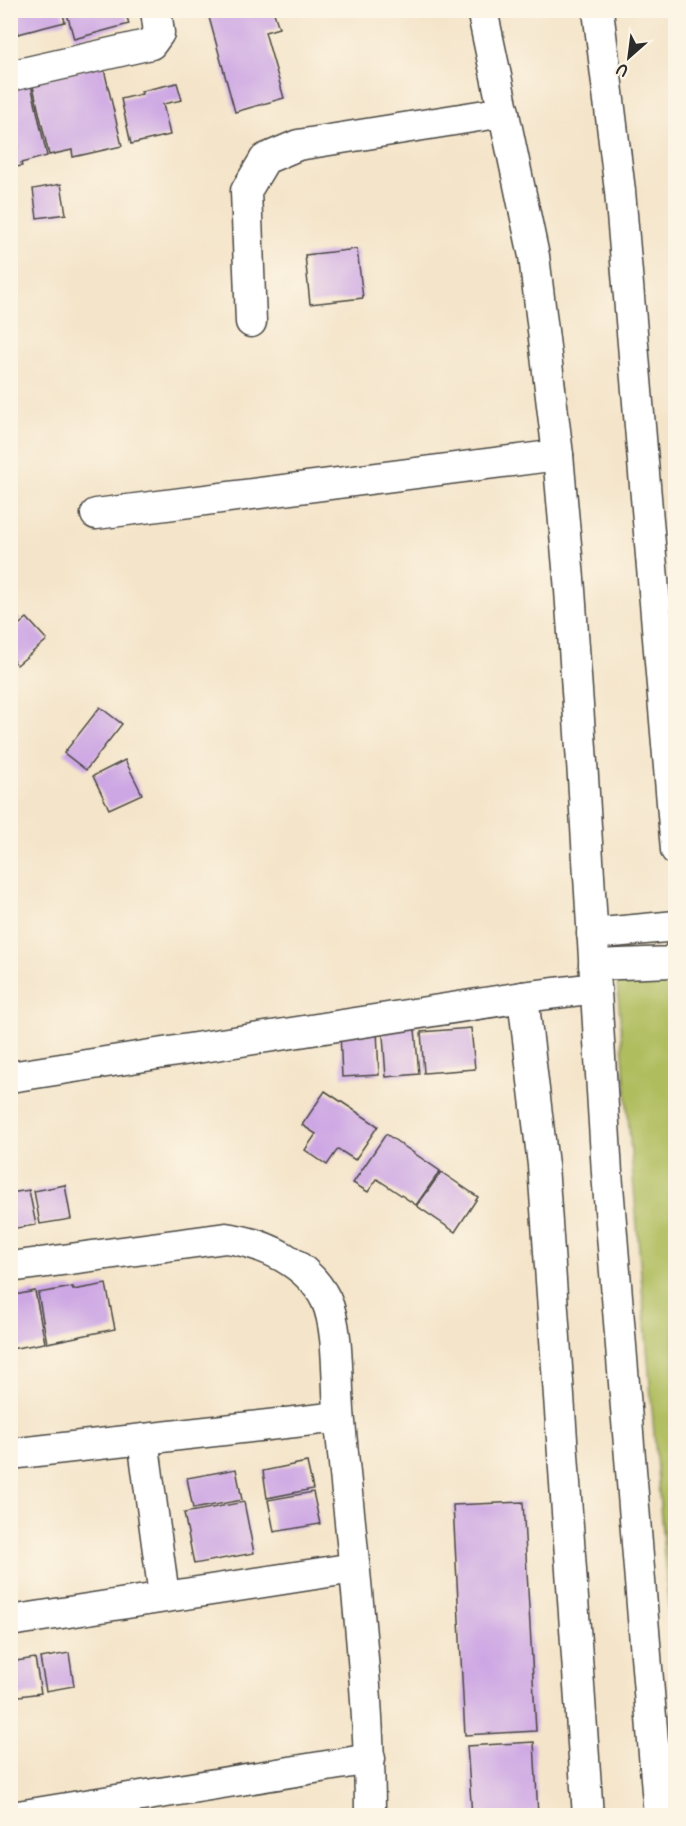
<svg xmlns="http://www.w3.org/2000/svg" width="686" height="1826" font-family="Pangolin,sans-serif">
  <rect width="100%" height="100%" fill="#fcf5e5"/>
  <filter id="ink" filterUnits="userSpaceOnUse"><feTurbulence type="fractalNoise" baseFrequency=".0167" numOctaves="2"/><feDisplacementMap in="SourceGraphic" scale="12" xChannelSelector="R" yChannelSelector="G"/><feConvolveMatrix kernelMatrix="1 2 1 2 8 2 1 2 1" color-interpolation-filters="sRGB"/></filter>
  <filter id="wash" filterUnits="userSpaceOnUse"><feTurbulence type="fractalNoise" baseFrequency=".008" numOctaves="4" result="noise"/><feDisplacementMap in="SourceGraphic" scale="24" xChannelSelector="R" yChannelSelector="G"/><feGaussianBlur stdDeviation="1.35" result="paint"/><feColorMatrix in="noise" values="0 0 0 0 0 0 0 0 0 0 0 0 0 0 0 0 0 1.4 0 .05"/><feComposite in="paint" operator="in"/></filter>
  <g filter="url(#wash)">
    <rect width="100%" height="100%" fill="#f4e4c9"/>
    <!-- green -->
    <path fill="#b0bd5f" stroke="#6e7445" stroke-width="1.5" d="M675,956V1689L616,970Z"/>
    <g id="blocks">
      <!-- building -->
      <g fill="#cda7e4">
        <path d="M11,10H62L65,22L18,34Z"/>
        <path d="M66,10H125L129,24L74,39Z"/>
        <path d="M207,10H273L279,28L265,32L284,98L235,112Z"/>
        <path d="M103,65L122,146L73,157L72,150L49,155L32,82Z"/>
        <path d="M30,80L47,156L21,163L22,166L10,168V122L18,148L10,114V84Z"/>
        <path d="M177,83L182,100L163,104L170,135L131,144L121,99L142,94L141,91Z"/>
        <path d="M61,184L66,214L37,218L33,189Z"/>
        <path d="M357,249L363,298L310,304L305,255Z"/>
        <path d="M10,609L19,619L10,627Z"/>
        <path d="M27,618L47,640L17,665L10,657V632Z"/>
        <path d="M100,707L122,724L86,770L64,753Z"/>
        <path d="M125,760L142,794L109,809L93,776Z"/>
        <path d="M414,1018L419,1074L386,1077L382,1021Z"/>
        <path d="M471,1028L475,1069L424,1073L421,1032Z"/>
        <path d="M377,1030L379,1075L342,1077L340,1032Z"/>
        <path d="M325,1091L378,1126L355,1160L338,1149L327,1165L305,1150L316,1134L302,1125Z"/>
        <path d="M386,1134L440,1171L416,1205L377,1179L368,1192L353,1183Z"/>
        <path d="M441,1172L478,1197L455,1232L417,1206Z"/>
        <path d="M65,1185L71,1219L40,1224L34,1191Z"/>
        <path d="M29,1190L36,1225L10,1229V1193Z"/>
        <path d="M106,1284L115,1329L47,1343L38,1293L73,1287V1290Z"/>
        <path d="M35,1291L45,1343L10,1349V1296Z"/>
        <path d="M307,1462L313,1489L267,1498L263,1471Z"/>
        <path d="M236,1469L242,1500L193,1509L187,1478Z"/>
        <path d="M313,1492L320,1524L274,1532L268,1500Z"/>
        <path d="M244,1502L254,1553L194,1564L184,1513Z"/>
        <path d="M523,1502L536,1731L465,1735L453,1505Z"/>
        <path d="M69,1653L74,1686L46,1691L40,1658Z"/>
        <path d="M35,1658L41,1693L12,1697L10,1662Z"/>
        <path d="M534,1742L538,1816H472L467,1746Z"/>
      </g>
    </g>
  </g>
  <g filter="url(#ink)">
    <use href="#blocks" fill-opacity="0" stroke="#494743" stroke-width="1.5"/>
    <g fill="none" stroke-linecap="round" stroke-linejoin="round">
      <!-- minor casing -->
      <g stroke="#494743" stroke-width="33">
        <g id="minor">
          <path d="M482,10L534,256L558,455L570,590L583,777L607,1173L659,1816"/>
          <path d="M598,10L620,191L676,850"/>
          <path d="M10,76L151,44L159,33L156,10"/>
          <path d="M251,322L246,191L265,159L298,145L504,112"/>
          <path d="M96,514L558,455"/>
          <path d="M592,934L676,926"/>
          <path d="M594,965L672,962L676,957"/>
          <path d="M523,997L543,1165L588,1816"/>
          <path d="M10,1077L523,997L596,988"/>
          <path d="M10,1267L226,1238C264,1243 308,1263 326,1300C340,1330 336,1388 340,1422C352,1552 370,1684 370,1816"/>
          <path d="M143,1439L164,1596"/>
          <path d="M10,1454L339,1417"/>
          <path d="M10,1621L354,1568"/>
          <path d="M18,1816L370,1759"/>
        </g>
      </g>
      <!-- minor -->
      <use href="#minor" stroke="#fff" stroke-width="30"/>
    </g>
  </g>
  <!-- margin -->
  <rect width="686" height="1826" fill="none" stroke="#fcf5e5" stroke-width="36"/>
  <!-- north arrow -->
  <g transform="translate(629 57) rotate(208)" stroke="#fcf5e5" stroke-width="4.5" paint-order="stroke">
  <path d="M0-4.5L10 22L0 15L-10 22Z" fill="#2b2b2b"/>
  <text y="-9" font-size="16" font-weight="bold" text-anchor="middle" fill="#2b2b2b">U</text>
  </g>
</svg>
